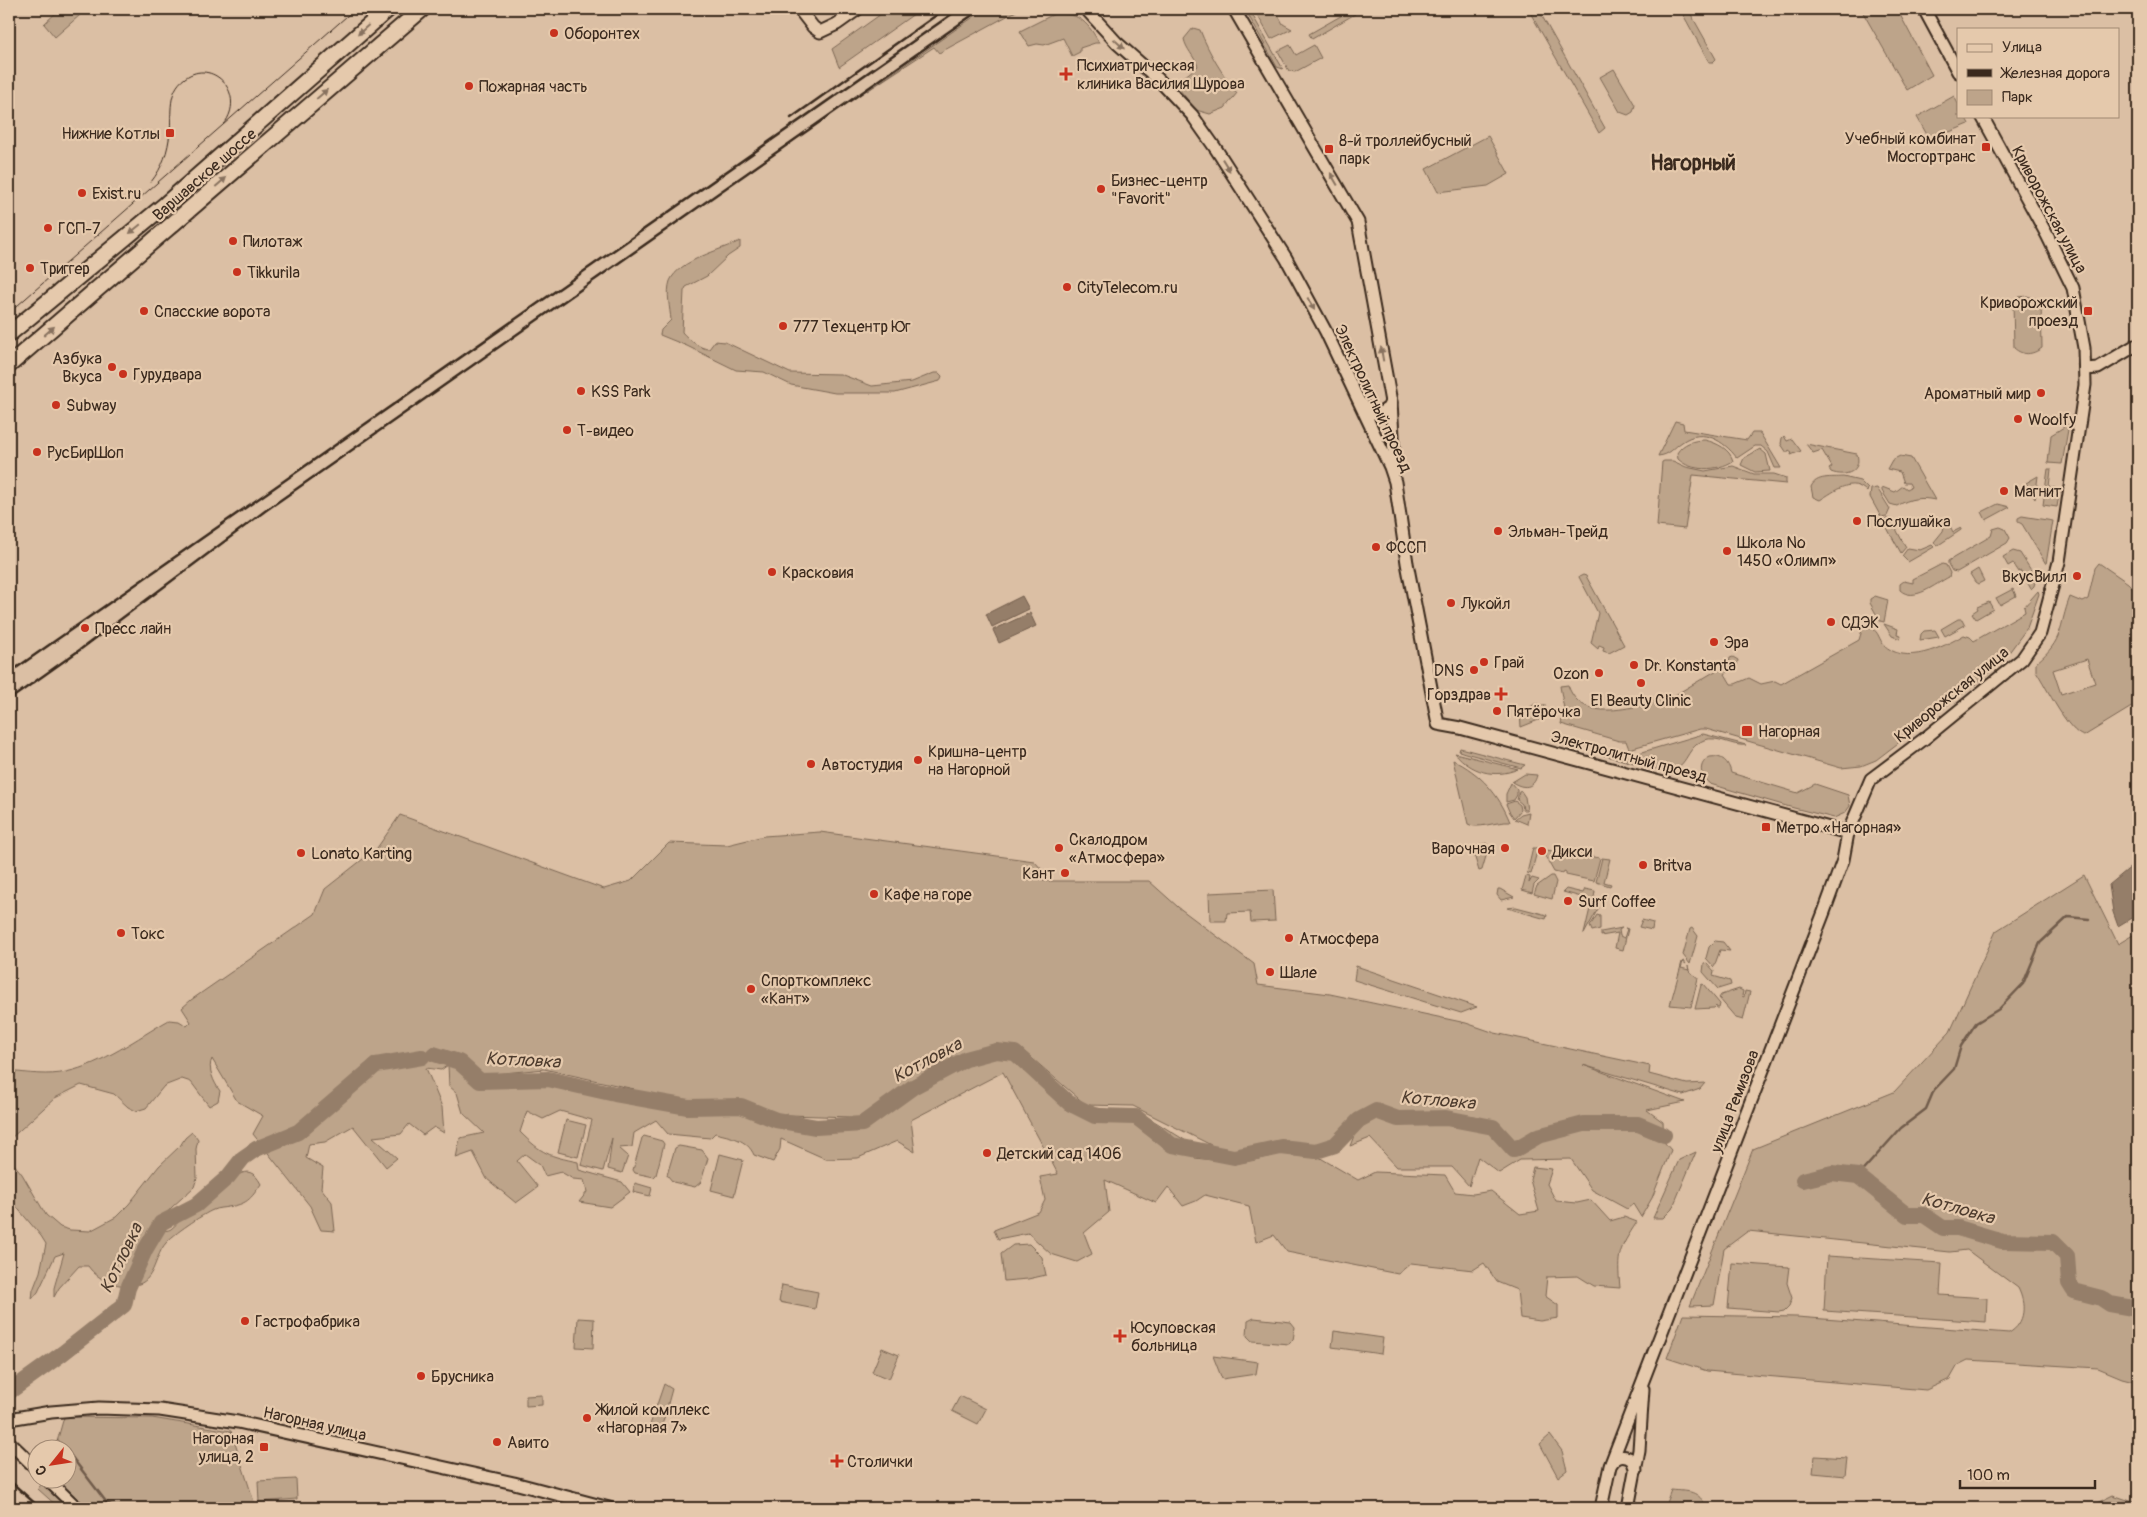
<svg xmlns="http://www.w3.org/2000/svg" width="2147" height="1517" font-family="Pangolin,sans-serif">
  <rect width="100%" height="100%" fill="#dbbfa4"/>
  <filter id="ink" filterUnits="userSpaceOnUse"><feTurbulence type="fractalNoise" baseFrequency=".02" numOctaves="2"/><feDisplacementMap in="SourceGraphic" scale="10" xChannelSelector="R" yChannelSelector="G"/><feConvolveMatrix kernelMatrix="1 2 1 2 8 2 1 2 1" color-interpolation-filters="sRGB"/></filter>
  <g filter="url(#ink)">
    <!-- green -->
    <g fill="#bda48a" stroke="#7c6754" fill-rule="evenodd">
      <path d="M60,9H74L80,15L55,37L44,24Z"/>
      <path d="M888,9H921L839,67L832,49Z"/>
      <path d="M985,9H1020L939,53L934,47L867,91Z"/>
      <path d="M1245,9H1249L1283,69L1277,67Z"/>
      <path d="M1254,9H1275L1283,24L1292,29L1271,39Z"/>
      <path d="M1344,9H1352L1355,14L1312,39L1309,34L1346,13Z"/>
      <path d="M1528,9H1538L1605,128L1599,133Z"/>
      <path d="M1680,9H1688L1716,59L1713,62H1709Z"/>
      <path d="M1861,9H1897L1932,75L1907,90Z"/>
      <path d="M1056,13C1080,13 1089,24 1099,43H1095L1080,48V52L1072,56L1063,38L1044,45L1037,44L1029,46L1020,31Z"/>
      <path d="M1193,28L1200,30C1209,53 1222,74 1237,93L1225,108L1210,114L1196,110L1175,84L1198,66C1194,56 1186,49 1184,39Z"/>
      <path d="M1290,45L1296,55L1314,45L1321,58L1295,72L1289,71L1278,51Z"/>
      <path d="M1614,69L1635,105L1633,112L1628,115L1620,112L1600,77Z"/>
      <path d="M1954,96L1958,104V116H1965L1969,124L1930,140L1917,117Z"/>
      <path d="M1488,136L1509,174L1488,186L1438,192L1426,169Z"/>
      <path d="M740,241V248L728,256L707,276L686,287L684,291L682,332C688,339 700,349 709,349L715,341L725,342L790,373L840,374L872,386L912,382L934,373H939L942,376L940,381L895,393H835L791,385L764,372L736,370L687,346L660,335L661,330L671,320C670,308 666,293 670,281C679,260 721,250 740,241Z"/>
      <path d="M2027,296L2041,300L2042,348C2032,355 2023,356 2014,348L2013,302L2019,297Z"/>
      <path d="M1675,421L1683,423L1684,430L1747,440L1752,433H1760L1781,468H1775L1768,452L1761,446H1755L1737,458C1724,441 1703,427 1682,442C1673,448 1670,455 1658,456Z"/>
      <path d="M2069,424L2062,464L2048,463L2051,435Z"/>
      <path d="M1784,436L1787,441L1792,439L1801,451L1791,455L1792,452L1789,450L1787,453L1781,444L1782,438Z"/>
      <path d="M1705,440C1717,443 1730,449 1733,461C1718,471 1691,472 1678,459L1677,453C1683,443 1694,440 1705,440Z"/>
      <path d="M1806,444L1857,454C1862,471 1846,478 1831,472L1829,469L1832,467L1822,450L1813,453Z"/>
      <path d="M1760,449L1766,454L1770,471L1755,472L1741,465L1744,458Z"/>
      <path d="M1900,456L1911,458L1935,500C1921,497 1910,498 1897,506L1890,504L1882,491V487L1895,492L1903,486L1907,489L1911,487L1909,483H1904L1900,472L1887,469L1892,460Z"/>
      <path d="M1664,461H1673L1686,467L1705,471L1733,466L1754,474H1774L1786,478V484L1693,475L1685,529L1657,526L1662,462Z"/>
      <path d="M2048,469H2051L2049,487L2060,489L2057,507L2043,505Z"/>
      <path d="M2038,476L2035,499L2026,483Z"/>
      <path d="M1843,477L1860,481L1868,489L1867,492C1852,476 1835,491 1820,500L1813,497L1811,487C1816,475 1832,478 1843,477Z"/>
      <path d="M1877,488L1890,509L1887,516L1881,517L1870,497L1871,489Z"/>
      <path d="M1998,504L2010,507L1986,520L1982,512Z"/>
      <path d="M2022,516L2053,521L2046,564L2022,524L2018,522V518Z"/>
      <path d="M1946,518L1953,532L1961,528V530L1937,546L1934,542L1943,531Z"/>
      <path d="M1882,519H1891C1896,528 1900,538 1906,547L1901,553Z"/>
      <path d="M2000,527L2005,529L2010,538L2007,543L1957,572L1952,571L1948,564V561L1991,536L1993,529Z"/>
      <path d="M1932,545L1934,547L1908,562L1902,556L1908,548L1920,550Z"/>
      <path d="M2013,551L2020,553L2036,578L2034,586L2031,589L2021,571L2019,572L2013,563L2008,566L2003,557Z"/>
      <path d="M2099,563L2128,583L2138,593V703L2084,736C2068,733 2046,686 2036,671V663C2065,639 2058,628 2070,597L2082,602L2088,599L2095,568ZM2087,659L2095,683L2061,694L2053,670Z"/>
      <path d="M1942,564L1946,565L1950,573L1949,577C1935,584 1914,603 1900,590V584L1904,581L1913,583V579Z"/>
      <path d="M1978,569L1984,581L1978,584L1975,582L1970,574Z"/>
      <path d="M1583,575L1586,576L1624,645L1609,653L1603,651L1604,647L1599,645L1598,649L1591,643L1598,613L1579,577Z"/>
      <path d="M2013,589L2016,596L2000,605L1996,598Z"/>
      <path d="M2038,591L2039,594L2027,628L2005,658L1987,675L1876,760L1861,766L1841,768L1706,729H1700L1629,749L1626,741H1619L1561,724L1564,709L1560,686L1568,685C1577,713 1605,712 1628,708C1634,707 1642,706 1648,704C1653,702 1657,698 1662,696L1670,698L1729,663L1730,658L1733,657L1738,660L1737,665L1725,674L1731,684H1735L1749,678L1761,684L1775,681L1781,684L1859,640L1862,630L1868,627C1878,629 1878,637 1883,644C1905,667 1943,647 1964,635L1970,637L1974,641L2025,612L2024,607Z"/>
      <path d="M1875,596L1888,600L1884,622L1880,621L1870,603V599Z"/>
      <path d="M1989,602L1993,609L1976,619L1972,613L1978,609L1977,607Z"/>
      <path d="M1958,619H1962L1965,625L1945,636L1941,629Z"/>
      <path d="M1884,624L1898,629L1897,634L1901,635L1900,639L1892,636Z"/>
      <path d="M1935,630L1939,637L1920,640L1921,634L1924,631Z"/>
      <path d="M1535,704L1545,705L1544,720L1541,719L1521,727L1520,713Z"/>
      <path d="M1703,734L1746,745C1732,747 1718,735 1704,740C1683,749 1690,770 1664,771L1603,755L1605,752L1628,759L1629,756Z"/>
      <path d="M1460,748L1525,765L1521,768L1465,753L1459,751Z"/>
      <path d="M1455,753L1518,769C1494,779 1471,772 1455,753Z"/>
      <path d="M1710,757C1722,755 1729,762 1731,773L1798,793L1815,784L1848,795L1850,806L1845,813L1834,818L1790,807L1710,784C1699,776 1698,763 1710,757Z"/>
      <path d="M1453,760C1480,773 1499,794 1510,822C1497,821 1477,830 1468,824Z"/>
      <path d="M1525,774L1537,775C1534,789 1523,789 1512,782Z"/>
      <path d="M1511,783L1517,790V795L1514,800L1506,802V794Z"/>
      <path d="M1521,791L1525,797L1527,810H1523L1522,804L1517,800L1519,792Z"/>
      <path d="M1515,801L1520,805L1521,810L1514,818L1509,811L1506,804Z"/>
      <path d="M1529,812L1527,824L1515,819L1521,814Z"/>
      <path d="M400,815L604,889L631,881L669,843L727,845L764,836L820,832L1034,861L1046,874L1043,881H1149L1178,907L1254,964L1258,985L1330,994L1466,1023L1495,1033L1650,1066L1649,1074L1687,1084L1705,1083L1700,1089L1683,1095L1583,1065L1685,1102L1647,1110L1663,1122L1664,1142L1671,1150L1652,1198L1641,1217L1633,1204L1627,1209L1592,1190L1571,1159L1520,1160L1499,1173L1478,1157L1469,1186L1452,1167H1397L1370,1138L1350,1146L1355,1133L1312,1153L1358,1180L1375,1172L1445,1175L1455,1192L1473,1194L1491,1191L1520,1214L1539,1211L1530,1180L1533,1167L1552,1169L1547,1184L1556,1201L1577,1203L1591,1200L1610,1221L1624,1217L1637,1222C1618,1251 1617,1254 1620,1288L1594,1286L1578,1276L1547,1277L1545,1296L1558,1305V1318L1540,1321L1520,1318L1517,1290L1497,1282L1484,1263L1473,1270L1411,1263L1398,1274L1287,1252L1274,1235L1256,1242L1249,1206L1205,1195L1196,1201L1183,1206L1168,1187L1156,1203L1105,1180L1109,1212L1084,1233L1092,1254L1077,1262L1051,1254L1028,1233L998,1239L994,1230L1039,1212L1045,1200L1040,1177L1058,1174L1003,1072L911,1120L915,1152L897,1141L858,1158L826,1159L781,1139L780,1149L773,1162L754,1155C747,1139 731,1137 715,1133L710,1138L668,1134L656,1120L634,1133L632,1147L619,1148L628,1156L622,1173L608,1169L612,1138L603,1171L581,1165L592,1120L560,1111L543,1119L527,1111L520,1132C542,1154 549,1156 578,1162L579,1170L622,1182L630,1192L610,1207L579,1202L587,1192L584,1180L573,1179L561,1172L545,1176L540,1165L525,1154L517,1161L538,1187L516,1203L487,1179L473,1152L456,1158L460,1138L484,1133L463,1113L457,1093L449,1086L448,1065L441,1070L426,1068L442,1107L444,1133L434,1127L423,1135L409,1124L401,1134L373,1137L397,1158L386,1167L353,1126L325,1142L309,1144L306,1158L323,1168L321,1188L332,1202L335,1231L321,1230L310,1206L253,1134L263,1116L237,1101L212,1059C207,1068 214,1083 220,1091L218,1101L209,1106L191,1082L182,1079L164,1086L146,1108L136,1111L128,1107L114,1094L81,1085L55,1098L9,1140V1071C27,1073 49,1076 66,1072C103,1064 137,1038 169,1020L179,1021L187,1026L191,1022L182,1008L191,1000L315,914L325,889L377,848ZM1019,1047L1086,1105L1133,1106L1215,1147L1273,1156L1239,1163L1195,1158L1196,1147L1141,1113L1087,1107L1069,1100L1052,1081L1014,1050L1007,1048ZM476,1068L484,1075L544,1069L634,1089L579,1082L574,1090L553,1085L482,1078ZM789,1115L851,1117V1118L846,1121L796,1119Z"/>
      <path d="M1486,843L1489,846L1482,870L1479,871L1472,848Z"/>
      <path d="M1533,848H1538L1531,874L1527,873Z"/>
      <path d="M1546,850L1600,858L1594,881L1566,875V872L1564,871L1563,874L1554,872L1545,856Z"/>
      <path d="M1602,858L1610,859L1604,882L1611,884L1610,886L1596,882Z"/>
      <path d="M2084,875L2118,944L2138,932V1382L2122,1378L2098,1368L1968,1360L1958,1365L1950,1379L1926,1390L1707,1371L1667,1358L1683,1315L1797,1317L2009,1333C2026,1323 2026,1304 2018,1288L1967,1250L1950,1252L1748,1231L1724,1249L1714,1305L1690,1306L1753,1149L1894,1092L1950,1032L1996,931Z"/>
      <path d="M1526,876L1530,877L1529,883L1532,878L1539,880L1534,885L1532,893L1522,890Z"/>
      <path d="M1551,876H1553L1556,882L1552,899L1534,894L1537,886Z"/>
      <path d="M1498,889H1500L1514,897L1501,900L1497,895Z"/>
      <path d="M1566,889L1583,893L1585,889L1595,891L1594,898L1599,907L1584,934L1592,900L1563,892Z"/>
      <path d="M1273,890L1275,921L1251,922L1250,912L1227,913L1226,921H1210L1209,893Z"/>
      <path d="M1516,907L1547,915L1546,919L1507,908Z"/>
      <path d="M1597,915L1600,916V929L1592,931L1590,926Z"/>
      <path d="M1642,920L1653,923L1652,930L1639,927Z"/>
      <path d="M1622,928L1619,930L1620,936L1624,938L1627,929L1625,928L1628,929L1623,950L1615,948L1618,933L1601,936V932Z"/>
      <path d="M1692,928L1698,936L1690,964L1683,955L1690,929Z"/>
      <path d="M1715,941L1723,942L1730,951L1720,950L1714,967L1706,958L1709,947Z"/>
      <path d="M1684,961L1686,964L1683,962L1681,968L1689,970L1688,966L1689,971L1698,978L1691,1007L1670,1005L1682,962Z"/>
      <path d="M1707,963L1714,971L1713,976L1730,981L1731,985L1718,989L1703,972L1704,964Z"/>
      <path d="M1356,966L1477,1007L1461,1013L1354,980Z"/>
      <path d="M1703,984L1720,1004L1719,1008H1717L1716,1006L1714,1008L1695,1009L1701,985Z"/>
      <path d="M1739,989L1743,991L1742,996L1744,997L1745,991L1750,992L1743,1020L1736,1018L1719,998L1721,995Z"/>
      <path d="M566,1120L586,1125L578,1157L558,1152Z"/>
      <path d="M192,1132L198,1140L196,1149L197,1178L194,1187L172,1207L153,1229C159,1230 166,1232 171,1229C178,1224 183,1215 190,1209C197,1202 208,1198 216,1193C231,1183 247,1157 261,1184C250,1200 247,1204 228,1207C223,1208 217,1208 213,1210C203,1214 172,1235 166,1243C155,1255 155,1279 139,1284C121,1289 99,1282 88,1266H79L59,1288L54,1297V1288L64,1253L55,1256L38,1292L32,1299L33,1290L40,1272L46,1244L41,1236L9,1198V1158L22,1174L46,1215L60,1227L70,1230L90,1231L116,1217L129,1204L159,1166L180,1146L185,1138Z"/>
      <path d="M644,1136L662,1141L664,1144L656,1175L654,1177L635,1173L633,1170L642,1138Z"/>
      <path d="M679,1146L702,1150L708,1158L701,1182L695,1187L673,1182L667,1175L675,1148Z"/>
      <path d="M1696,1152L1672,1209L1663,1218H1653L1679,1160Z"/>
      <path d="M720,1154L743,1160L734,1196L711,1190Z"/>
      <path d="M635,1183L652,1188L650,1196L633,1192Z"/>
      <path d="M1029,1244L1042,1257L1046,1275L1028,1279L1004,1281L1001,1254L1013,1245Z"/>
      <path d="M1827,1256L1942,1263L1940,1295L1987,1298L1986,1322L1824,1311Z"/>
      <path d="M1732,1263L1789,1267L1787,1283L1792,1298L1789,1306L1784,1311L1779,1312L1728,1308Z"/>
      <path d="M782,1285L818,1292L815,1309L779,1302Z"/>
      <path d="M578,1318L594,1319L593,1348L576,1347Z"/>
      <path d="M1254,1318L1291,1322L1295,1327L1293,1340L1289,1344L1252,1341L1247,1336L1248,1321Z"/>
      <path d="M1334,1331L1383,1338L1381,1354L1332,1347Z"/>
      <path d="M882,1348L899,1355L889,1379L872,1372Z"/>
      <path d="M1213,1356L1258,1362L1256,1374L1222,1379Z"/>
      <path d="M664,1384L672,1389L661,1429L650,1425Z"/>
      <path d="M542,1395V1405L526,1406V1396Z"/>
      <path d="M960,1396L986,1409L978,1424L952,1411Z"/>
      <path d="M64,1417L152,1418L231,1431L256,1508H59L38,1489L44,1480H68V1450L55,1449Z"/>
      <path d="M1550,1435L1562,1451L1567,1470L1558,1477L1540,1444Z"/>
      <path d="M1815,1456L1847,1458L1845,1476L1813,1473Z"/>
      <path d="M296,1479L297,1499L259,1502L258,1481Z"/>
      <path d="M1671,1490C1691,1492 1696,1489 1708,1508H1664Z"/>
      <path d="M2113,1495L2136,1503L2134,1508H2094L2097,1503Z"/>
    </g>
    <!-- water -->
    <g fill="#957e69" stroke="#715c4b">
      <path d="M1022,596L1029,609L992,627L986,614Z"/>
      <path d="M1030,613L1036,626L999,643L993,630Z"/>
      <path d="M2138,861V914L2118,926L2113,912L2109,885Z"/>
    </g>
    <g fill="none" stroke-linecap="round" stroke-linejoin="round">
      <!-- stream -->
      <g stroke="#715c4b" stroke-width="2.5">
        <path d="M1858,1176L1901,1128L1926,1109L1934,1090L1954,1069L1961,1046L1976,1023L1999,1009L2023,984L2040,943L2068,917L2089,919"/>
        <path d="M58,1441L65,1450"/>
        <path d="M68,1452L107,1503L117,1508"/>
      </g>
      <!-- river -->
      <g stroke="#957e69" stroke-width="16">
        <path d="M434,1054L459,1062L480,1081L548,1079L615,1094L688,1107L741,1106L776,1120L816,1127L862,1124L913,1087L966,1059L996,1051L1015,1053L1069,1103L1095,1116L1136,1117L1172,1145L1234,1157L1281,1147L1316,1151L1335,1145L1359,1120L1376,1111L1398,1119L1446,1118L1493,1127L1514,1150L1538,1136L1584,1124H1638L1664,1135"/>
        <path d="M1803,1180L1832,1173L1858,1176L1907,1215H1924L1943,1228H1958L2002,1241L2053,1242L2067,1256L2069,1283L2074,1291L2101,1298L2110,1304L2138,1309"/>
        <path d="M9,1392L63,1353L124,1305L128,1288L145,1250L161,1223L196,1205L228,1177L243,1158L256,1149L298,1132L376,1065L422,1057"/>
      </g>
      <!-- minor casing -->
      <g stroke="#3b2a1e" stroke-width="15">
        <g id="minor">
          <path d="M799,9L813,27L820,32L837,24L858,9"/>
          <path d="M1086,9L1117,43L1158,79L1192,115L1216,149L1286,258L1326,332L1390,467L1395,482L1407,563L1438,724L1460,728L1848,833"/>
          <path d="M1234,9L1358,222L1391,402L1395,470"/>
          <path d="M1924,9L1958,72"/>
          <path d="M2085,369L2098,368L2138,344"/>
          <path d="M1362,404L1373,413L1379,414L1388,408L1391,402"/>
          <path d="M9,1419L51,1412L99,1408L160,1410L238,1422L514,1483L609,1508"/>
          <path d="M9,1442L38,1470"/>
          <path d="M1611,1464C1616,1456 1624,1454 1632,1460L1636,1470"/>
          <path d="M48,1480L77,1508"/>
          <path d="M1601,1508L1610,1466L1824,912L1843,860L1848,833L1871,779L1924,739L2022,659L2040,633L2059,562L2085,385L2084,348L2073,288L2047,235L1982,116"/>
          <path d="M1628,1508L1639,1450L1643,1389"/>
        </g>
      </g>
      <!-- major casing -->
      <g stroke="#3b2a1e" stroke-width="19">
        <g id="major">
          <path d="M9,334L166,204L388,9"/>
          <path d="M9,365L422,9"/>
        </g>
      </g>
      <!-- minor -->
      <use href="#minor" stroke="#e5c9ac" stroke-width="11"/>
      <!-- major -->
      <use href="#major" stroke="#e5c9ac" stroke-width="15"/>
      <!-- tram -->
      <g stroke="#3b2a1e" stroke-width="1">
        <path d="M151,182C163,167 168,151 170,132C172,113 167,91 185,78C212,58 245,92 226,121"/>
        <path d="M9,313L355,9"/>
      </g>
      <!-- rail -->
      <g stroke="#3b2a1e" stroke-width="2.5">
        <path d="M791,118L945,9"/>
        <path d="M9,673L959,9"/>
        <path d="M9,700L81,649L265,511L981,9"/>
        <path d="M9,1480L40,1508"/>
      </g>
    </g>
    <!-- one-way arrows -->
    <defs><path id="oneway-solid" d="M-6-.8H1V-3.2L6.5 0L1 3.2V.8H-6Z" transform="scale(1.25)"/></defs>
    <g fill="#88725e">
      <use href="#oneway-solid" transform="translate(363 30) rotate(138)"/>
      <use href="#oneway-solid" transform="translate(1119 44) rotate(43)"/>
      <use href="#oneway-solid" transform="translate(322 94) rotate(-41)"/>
      <use href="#oneway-solid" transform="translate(1226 165) rotate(58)"/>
      <use href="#oneway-solid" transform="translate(1334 179) rotate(-120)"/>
      <use href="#oneway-solid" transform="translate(221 182) rotate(-41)"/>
      <use href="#oneway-solid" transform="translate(135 229) rotate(141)"/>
      <use href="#oneway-solid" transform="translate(1311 304) rotate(61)"/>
      <use href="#oneway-solid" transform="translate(49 331) rotate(-41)"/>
      <use href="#oneway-solid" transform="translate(1382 354) rotate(-100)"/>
    </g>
  </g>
  <!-- markers -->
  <g fill="#c8321e" stroke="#e5c9ac" stroke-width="2">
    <circle cx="554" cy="33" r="5"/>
    <path d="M1063.5 66.5h5v5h5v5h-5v5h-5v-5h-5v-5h5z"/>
    <circle cx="469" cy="86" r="5"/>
    <rect x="165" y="128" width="10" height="10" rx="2.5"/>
    <rect x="1981" y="142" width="10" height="10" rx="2.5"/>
    <rect x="1324" y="144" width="10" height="10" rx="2.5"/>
    <circle cx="1101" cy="189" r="5"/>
    <circle cx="82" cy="193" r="5"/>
    <circle cx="48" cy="228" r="5"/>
    <circle cx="233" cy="241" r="5"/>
    <circle cx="30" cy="268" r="5"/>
    <circle cx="237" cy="272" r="5"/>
    <circle cx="1067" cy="287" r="5"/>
    <circle cx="144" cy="311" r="5"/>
    <rect x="2083" y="306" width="10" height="10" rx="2.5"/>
    <circle cx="783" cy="326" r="5"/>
    <circle cx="112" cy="367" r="5"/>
    <circle cx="123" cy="374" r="5"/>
    <circle cx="581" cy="391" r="5"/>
    <circle cx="2041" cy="393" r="5"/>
    <circle cx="56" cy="405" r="5"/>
    <circle cx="2018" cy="419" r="5"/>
    <circle cx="567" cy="430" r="5"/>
    <circle cx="37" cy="452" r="5"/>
    <circle cx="2004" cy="491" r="5"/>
    <circle cx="1857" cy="521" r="5"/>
    <circle cx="1498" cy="531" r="5"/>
    <circle cx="1376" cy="547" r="5"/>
    <circle cx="1727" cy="551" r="5"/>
    <circle cx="772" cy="572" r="5"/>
    <circle cx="2077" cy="576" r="5"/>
    <circle cx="1451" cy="603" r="5"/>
    <circle cx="1831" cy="622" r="5"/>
    <circle cx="85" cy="628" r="5"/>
    <circle cx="1714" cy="642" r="5"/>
    <circle cx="1484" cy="662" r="5"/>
    <circle cx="1634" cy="665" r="5"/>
    <circle cx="1474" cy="670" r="5"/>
    <circle cx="1599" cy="673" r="5"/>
    <circle cx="1641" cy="683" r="5"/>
    <path d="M1498.5 686.5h5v5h5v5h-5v5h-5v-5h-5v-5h5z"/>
    <circle cx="1497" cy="711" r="5"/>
    <rect x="1741" y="725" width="12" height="12" rx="2.5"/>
    <circle cx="918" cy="760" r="5"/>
    <circle cx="811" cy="764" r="5"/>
    <rect x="1761" y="822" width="10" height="10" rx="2.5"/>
    <circle cx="1059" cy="848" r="5"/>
    <circle cx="1505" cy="848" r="5"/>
    <circle cx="1542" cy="851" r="5"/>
    <circle cx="301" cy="853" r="5"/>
    <circle cx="1643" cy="865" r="5"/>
    <circle cx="1065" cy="873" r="5"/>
    <circle cx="874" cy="894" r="5"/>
    <circle cx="1568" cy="901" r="5"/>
    <circle cx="121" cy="933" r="5"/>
    <circle cx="1289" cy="938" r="5"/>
    <circle cx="1270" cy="972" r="5"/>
    <circle cx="751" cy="989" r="5"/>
    <circle cx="987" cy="1153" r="5"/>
    <circle cx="245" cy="1321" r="5"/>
    <path d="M1117.5 1328.5h5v5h5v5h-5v5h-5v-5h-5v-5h5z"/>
    <circle cx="421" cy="1376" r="5"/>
    <circle cx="587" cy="1418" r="5"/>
    <circle cx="497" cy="1442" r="5"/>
    <rect x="259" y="1442" width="10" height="10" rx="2.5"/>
    <path d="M834.5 1453.5h5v5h5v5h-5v5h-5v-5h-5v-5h5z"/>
  </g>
  <g text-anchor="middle" stroke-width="4.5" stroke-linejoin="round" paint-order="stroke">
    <!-- poi labels -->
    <g font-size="16" fill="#3b2a1e" stroke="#e5c9ac" text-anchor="start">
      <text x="564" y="39">Оборонтех</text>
      <text x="1077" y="71">Психиатрическая<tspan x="1077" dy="18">клиника Василия Шурова</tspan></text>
      <text x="479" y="92">Пожарная часть</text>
      <text x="160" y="139" text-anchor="end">Нижние Котлы</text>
      <text x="1976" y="144" text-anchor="end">Учебный комбинат<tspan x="1976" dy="18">Мосгортранс</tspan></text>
      <text x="1339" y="146">8-й троллейбусный<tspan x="1339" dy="18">парк</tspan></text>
      <text x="1111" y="186">Бизнес-центр<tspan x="1111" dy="18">"Favorit"</tspan></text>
      <text x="92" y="199">Exist.ru</text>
      <text x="58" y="234">ГСП-7</text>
      <text x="243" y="247">Пилотаж</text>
      <text x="40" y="274">Триггер</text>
      <text x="247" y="278">Tikkurila</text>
      <text x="1077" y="293">CityTelecom.ru</text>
      <text x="2078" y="308" text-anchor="end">Криворожский<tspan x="2078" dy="18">проезд</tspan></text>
      <text x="154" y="317">Спасские ворота</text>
      <text x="793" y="332">777 Техцентр Юг</text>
      <text x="102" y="364" text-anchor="end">Азбука<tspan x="102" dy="18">Вкуса</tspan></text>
      <text x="133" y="380">Гурудвара</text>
      <text x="591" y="397">KSS Park</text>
      <text x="2031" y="399" text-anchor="end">Ароматный мир</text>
      <text x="66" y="411">Subway</text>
      <text x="2028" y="425">Woolfy</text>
      <text x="577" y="436">Т-видео</text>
      <text x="47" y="458">РусБирШоп</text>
      <text x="2014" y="497">Магнит</text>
      <text x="1867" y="527">Послушайка</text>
      <text x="1508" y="537">Эльман-Трейд</text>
      <text x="1737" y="548">Школа №<tspan x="1737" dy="18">1450 «Олимп»</tspan></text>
      <text x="1386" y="553">ФССП</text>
      <text x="782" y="578">Красковия</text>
      <text x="2067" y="582" text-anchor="end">ВкусВилл</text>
      <text x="1461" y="609">Лукойл</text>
      <text x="1841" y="628">СДЭК</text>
      <text x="95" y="634">Пресс лайн</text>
      <text x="1724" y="648">Эра</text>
      <text x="1494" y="668">Грай</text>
      <text x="1644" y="671">Dr. Konstanta</text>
      <text x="1464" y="676" text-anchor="end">DNS</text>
      <text x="1589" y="679" text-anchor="end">Ozon</text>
      <text x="1491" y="700" text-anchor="end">Горздрав</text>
      <text x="1641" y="706" text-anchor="middle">El Beauty Clinic</text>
      <text x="1507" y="717">Пятёрочка</text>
      <text x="1758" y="737">Нагорная</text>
      <text x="928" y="757">Кришна-центр<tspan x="928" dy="18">на Нагорной</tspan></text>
      <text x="821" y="770">Автостудия</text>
      <text x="1776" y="833">Метро «Нагорная»</text>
      <text x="1069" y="845">Скалодром<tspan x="1069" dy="18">«Атмосфера»</tspan></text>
      <text x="1495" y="854" text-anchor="end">Варочная</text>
      <text x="1552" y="857">Дикси</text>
      <text x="311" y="859">Lonato Karting</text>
      <text x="1653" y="871">Britva</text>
      <text x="1055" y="879" text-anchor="end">Кант</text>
      <text x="884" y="900">Кафе на горе</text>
      <text x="1578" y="907">Surf Coffee</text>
      <text x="131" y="939">Токс</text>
      <text x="1299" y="944">Атмосфера</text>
      <text x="1280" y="978">Шале</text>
      <text x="761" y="986">Спорткомплекс<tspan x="761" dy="18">«Кант»</tspan></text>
      <text x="997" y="1159">Детский сад 1406</text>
      <text x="255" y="1327">Гастрофабрика</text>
      <text x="1131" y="1333">Юсуповская<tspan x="1131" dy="18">больница</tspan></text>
      <text x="431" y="1382">Брусника</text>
      <text x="597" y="1415">Жилой комплекс<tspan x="597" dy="18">«Нагорная 7»</tspan></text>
      <text x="254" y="1444" text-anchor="end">Нагорная<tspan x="254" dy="18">улица, 2</tspan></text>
      <text x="507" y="1448">Авито</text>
      <text x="847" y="1467">Столички</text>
    </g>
    <!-- street labels -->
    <g font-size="16" fill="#3b2a1e" stroke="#e5c9ac">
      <text transform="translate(204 174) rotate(-41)" y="6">Варшавское шоссе</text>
      <text transform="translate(2050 209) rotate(62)" y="6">Криворожская улица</text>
      <text transform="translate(1374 398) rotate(65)" y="6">Электролитный проезд</text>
      <text transform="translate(1951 694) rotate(-39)" y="6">Криворожская улица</text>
      <text transform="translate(1629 756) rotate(15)" y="6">Электролитный проезд</text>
      <text transform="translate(1734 1101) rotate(-69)" y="6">улица Ремизова</text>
      <text transform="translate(315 1423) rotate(13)" y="6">Нагорная улица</text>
    </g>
    <!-- water labels -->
    <g font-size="18" font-style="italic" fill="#4d3b2d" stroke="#e5c9ac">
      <text transform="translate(523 1060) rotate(3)" y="6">Котловка</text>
      <text transform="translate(927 1060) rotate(-28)" y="6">Котловка</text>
      <text transform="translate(1438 1100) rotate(5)" y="6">Котловка</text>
      <text transform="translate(1958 1208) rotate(16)" y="6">Котловка</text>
      <text transform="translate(121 1258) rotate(-64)" y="6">Котловка</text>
    </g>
    <!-- district labels -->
    <g font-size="21" font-weight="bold" fill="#3b2a1e" stroke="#e5c9ac">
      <text x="1693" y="170">Нагорный</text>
    </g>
  </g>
  <!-- margin -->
  <rect width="2147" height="1517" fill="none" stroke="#e5c9ac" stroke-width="30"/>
  <rect x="15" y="15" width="2117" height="1487" fill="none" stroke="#3b2a1e" stroke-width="2" filter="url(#ink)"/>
  <!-- legend -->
  <rect x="1957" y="28" width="162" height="90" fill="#e5c9ac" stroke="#a18973"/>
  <rect x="1967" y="44" width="25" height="8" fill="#e5c9ac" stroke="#a18973"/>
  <text x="2002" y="52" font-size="15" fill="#3b2a1e">Улица</text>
  <rect x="1967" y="69" width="25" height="8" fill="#3b2a1e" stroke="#a18973"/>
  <text x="2002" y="78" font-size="15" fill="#3b2a1e">Железная дорога</text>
  <rect x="1967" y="90" width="25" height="15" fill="#bda48a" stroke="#a18973"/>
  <text x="2002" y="102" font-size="15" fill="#3b2a1e">Парк</text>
  <!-- north arrow -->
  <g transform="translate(52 1464) rotate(240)"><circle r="24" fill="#e5c9ac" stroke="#a18973"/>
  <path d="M0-4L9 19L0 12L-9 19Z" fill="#c8321e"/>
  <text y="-8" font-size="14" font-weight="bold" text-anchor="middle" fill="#3b2a1e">С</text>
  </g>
  <!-- scale -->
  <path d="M1960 1480v8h135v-8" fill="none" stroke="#3b2a1e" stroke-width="2.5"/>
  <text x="1967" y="1480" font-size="15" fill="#3b2a1e" stroke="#e5c9ac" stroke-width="4" paint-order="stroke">100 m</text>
</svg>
